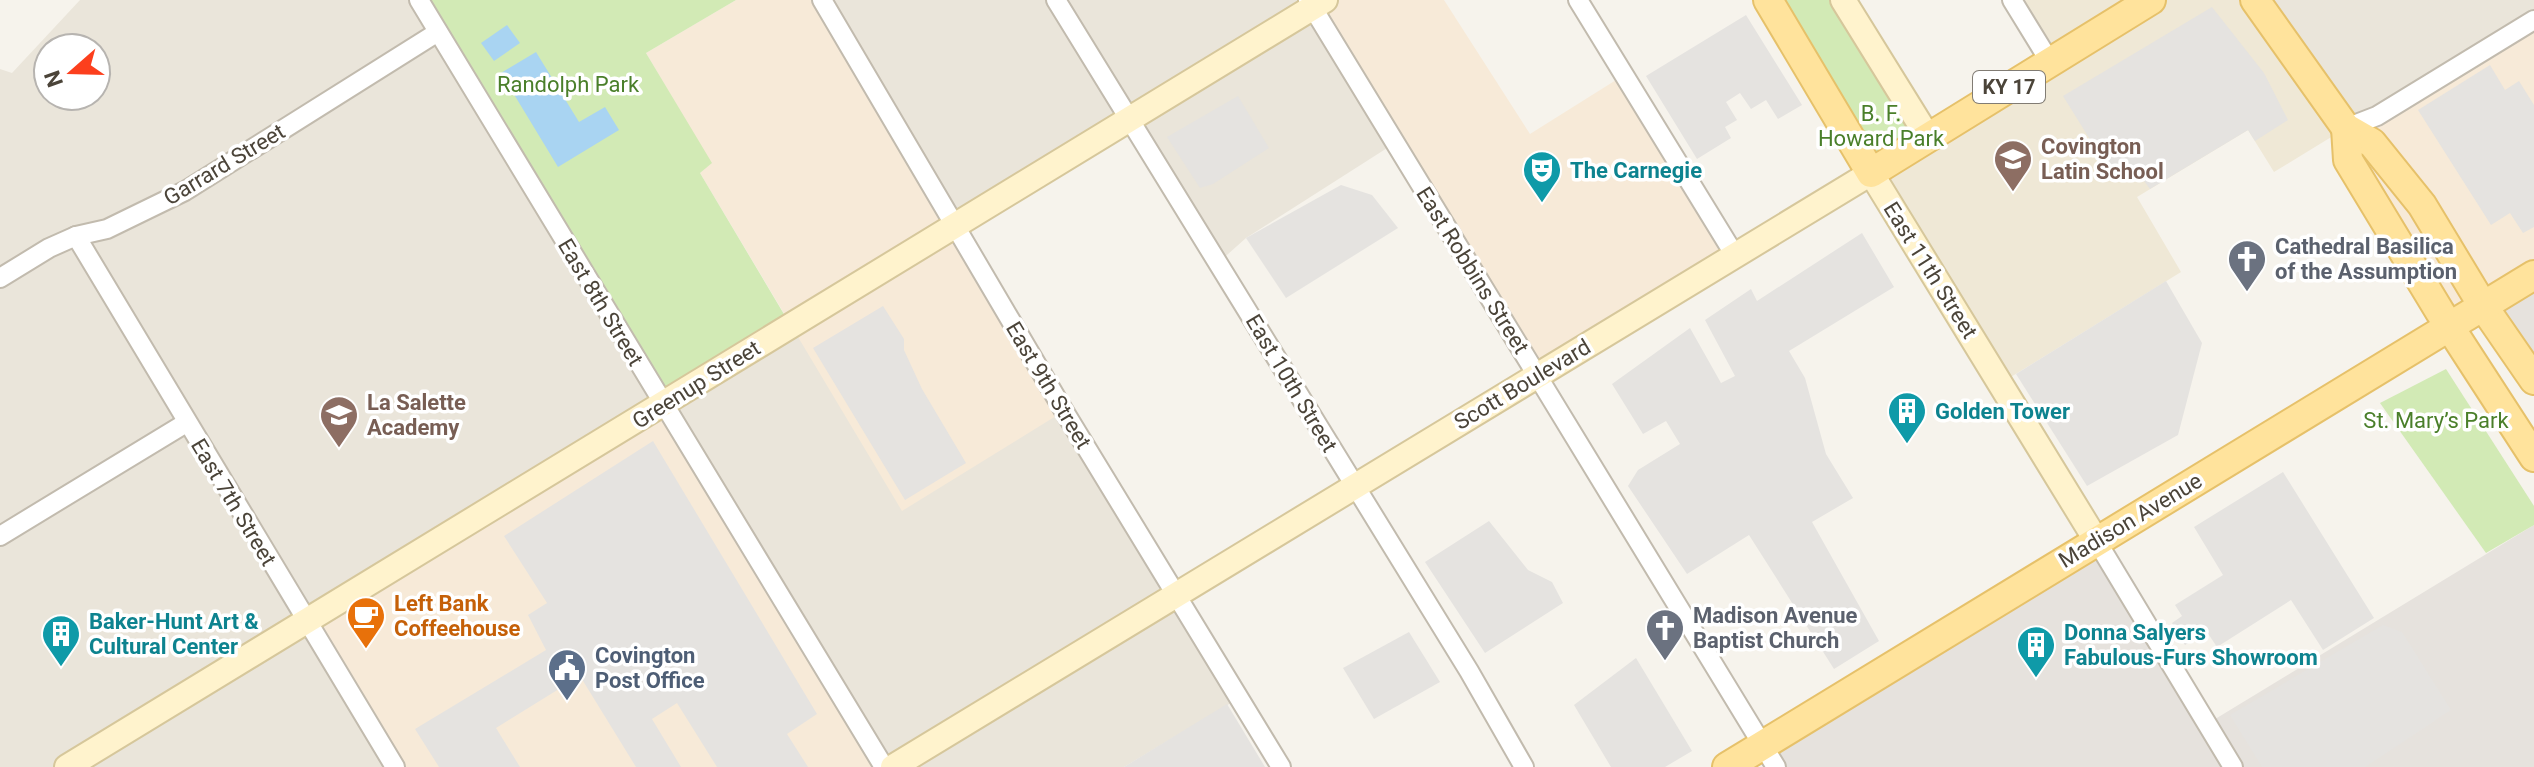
<svg xmlns="http://www.w3.org/2000/svg" width="2534" height="767" font-family="Roboto,sans-serif">
  <rect width="100%" height="100%" fill="#f6f3ec"/>
  <!-- residential -->
  <g fill="#eae5da" fill-rule="evenodd">
    <path d="M80,0H419L791,326L1064,411L1239,698L1124,767H0V69L12,73ZM48,48H96V96H48Z"/>
    <path d="M822,0H1325L1395,143L1246,238L1218,263L1129,120L955,226Z"/>
    <path d="M2255,0H2534V20L2346,128Z"/>
  </g>
  <!-- commercial -->
  <g fill="#f7ead8">
    <path d="M736,0H822L1064,411L902,511L700,173L711,163L646,53Z"/>
    <path d="M1325,0H1444L1530,134L1624,75L1734,254L1538,374L1312,8Z"/>
    <path d="M2534,20V275L2449,327L2346,128Z"/>
    <path d="M663,404L884,767H395L306,620Z"/>
  </g>
  <!-- industrial -->
  <g fill="#e6e2dd">
    <path d="M2534,275V380L2483,306Z"/>
    <path d="M2534,525V767H1776L1762,745L2096,540L2207,724Z"/>
  </g>
  <!-- education -->
  <path fill="#efe8d6" d="M2012,0H2255L2346,128L2274,172L2248,130L2137,197L2181,272L2001,383L1871,173L2049,63Z"/>
  <!-- green -->
  <g fill="#d2eab5">
    <path d="M419,0H736L646,53L712,163L700,173L791,326L663,404Z"/>
    <path d="M1768,0H1843L1928,137L1871,173Z"/>
    <path d="M2446,369L2534,506V525L2486,553L2380,403Z"/>
  </g>
  <!-- parking -->
  <g fill="#e5e3e0">
    <path d="M2212,7L2264,73L2288,120L2255,141L2248,130L2150,189L2136,170L2122,175L2109,170L2063,96Z"/>
    <path d="M1746,15L1802,105L1778,119L1766,100L1751,109L1740,93L1726,102L1737,120L1725,127L1731,138L1697,159L1646,76Z"/>
    <path d="M2490,65L2505,90L2519,81L2534,105V227L2523,233L2510,213L2491,225L2418,110Z"/>
    <path d="M1238,96L1269,148L1213,184L1200,188L1167,137Z"/>
    <path d="M1341,185L1372,195L1398,228L1286,298L1246,238Z"/>
    <path d="M1862,233L1894,287L1789,351L1805,378L1826,454L1853,498L1812,522L1879,641L1834,669L1749,535L1687,574L1628,486L1638,470L1680,444L1666,421L1643,434L1612,384L1690,328L1721,383L1735,376L1705,320L1751,289L1757,301Z"/>
    <path d="M2166,281L2202,343L2178,435L2087,486L2016,374Z"/>
    <path d="M883,306L904,339V350L922,389L966,463L905,500L813,348Z"/>
    <path d="M653,441L817,714L787,734L808,767H717L677,703L652,719L681,767H636L580,676L496,728L520,767H439L415,729L546,650L528,615L547,603L504,536Z"/>
    <path d="M2283,472L2374,618L2323,650L2291,600L2217,647L2207,632L2185,645L2172,623L2182,616L2175,605L2223,575L2194,527Z"/>
    <path d="M1489,521L1528,570L1552,582L1563,603L1485,653L1425,562Z"/>
    <path d="M2383,625L2402,632L2451,710L2365,767H2262L2230,715Z"/>
    <path d="M1409,632L1440,682L1374,719L1343,668Z"/>
    <path d="M1636,658L1692,751L1665,767H1611L1574,705Z"/>
    <path d="M1227,704L1265,767H1124Z"/>
  </g>
  <!-- water -->
  <g fill="#a9d4f2">
    <path d="M507,25L520,43L494,61L481,43Z"/>
    <path d="M536,52L579,122L605,107L619,130L558,167L501,73Z"/>
  </g>
  <g fill="none" stroke-linecap="round" stroke-linejoin="round">
    <!-- street casing -->
    <g stroke="#c2bbae" stroke-width="22">
      <g id="street">
        <path d="M419,0L884,767"/>
        <path d="M822,0L1064,411L1281,767"/>
        <path d="M1056,0L1469,671L1524,767"/>
        <path d="M1308,0L1776,767"/>
        <path d="M1578,0L1734,254"/>
        <path d="M2012,0L2050,62"/>
        <path d="M2346,128L2377,116L2534,20"/>
        <path d="M76,236L395,767"/>
        <path d="M0,278L49,248L76,236L107,229L185,191L438,32"/>
        <path d="M0,536L186,423"/>
        <path d="M2096,540L2233,767"/>
      </g>
    </g>
    <!-- secondary casing -->
    <g stroke="#d6c79b" stroke-width="28">
      <g id="secondary">
        <path d="M1843,0L1928,137"/>
        <path d="M67,767L1325,0"/>
        <path d="M893,767L1871,173L2096,540"/>
      </g>
    </g>
    <!-- primary casing -->
    <g stroke="#e6c16a" stroke-width="32">
      <g id="primary">
        <path d="M1768,0L1871,173L2151,0"/>
        <path d="M2255,0L2346,128L2372,143L2422,205L2483,306L2534,380"/>
        <path d="M2346,128L2348,160L2440,312L2534,457"/>
        <path d="M1727,767L2534,275"/>
      </g>
    </g>
    <!-- street -->
    <use href="#street" stroke="#fff" stroke-width="18"/>
    <!-- secondary -->
    <use href="#secondary" stroke="#fff3cd" stroke-width="24"/>
    <!-- primary -->
    <use href="#primary" stroke="#ffe39c" stroke-width="28"/>
  </g>
  <!-- icons -->
  <defs>
    <g id="school-pin" transform="scale(2)"><path d="M0 17L-7.5 6A9.5 9.5 0 1 1 7.5 6Z" fill="#8d6e63" stroke="#fff"/><path d="M0-5L7-2L0 1L-7-2ZM-4 1L0 2.5L4 1V4Q0 6-4 4Z" fill="#fff"/></g>
    <g id="theatre-pin" transform="scale(2)"><path d="M0 17L-7.5 6A9.5 9.5 0 1 1 7.5 6Z" fill="#0f9aa8" stroke="#fff"/><path d="M-5-5.5Q0-4 5-5.5V0Q5 5 0 6Q-5 5-5 0ZM-3.3-2.5H-1v1.5H-3.3ZM1-2.5H3.3v1.5H1ZM-2.8 1Q0 5.5 2.8 1Z" fill="#fff"/></g>
    <g id="church-pin" transform="scale(2)"><path d="M0 17L-7.5 6A9.5 9.5 0 1 1 7.5 6Z" fill="#6b7280" stroke="#fff"/><path d="M-1.2-6h2.4v3.5h3.3v2.4h-3.3V6h-2.4V-.1h-3.3v-2.4h3.3Z" fill="#fff"/></g>
    <g id="building-pin" transform="scale(2)"><path d="M0 17L-7.5 6A9.5 9.5 0 1 1 7.5 6Z" fill="#0f9aa8" stroke="#fff"/><path d="M-4-6H4V6H1V3H-1V6H-4ZM-2.5-4.3h1.7v1.8h-1.7ZM.8-4.3h1.7v1.8H.8ZM-2.5-1h1.7V.8h-1.7ZM.8-1h1.7V.8H.8Z" fill="#fff"/></g>
    <g id="cafe-pin" transform="scale(2)"><path d="M0 17L-7.5 6A9.5 9.5 0 1 1 7.5 6Z" fill="#e8710a" stroke="#fff"/><path d="M-5.5-4.5H6V0H3Q3 3.5 0 3.5H-2.5Q-5.5 3.5-5.5 0ZM3-3.2v2h1.7v-2ZM-6 4.5H4V6H-6Z" fill="#fff"/></g>
    <g id="civic-pin" transform="scale(2)"><path d="M0 17L-7.5 6A9.5 9.5 0 1 1 7.5 6Z" fill="#5c6f8a" stroke="#fff"/><path d="M-.6-6.5H3V-4.5H.6V-3L4-1V1h2V6H-6V1h2V-1L-.6-3ZM-1.2 2.5V6h2.4V2.5Z" fill="#fff"/></g>
  </defs>
  <g fill-rule="evenodd">
    <use href="#school-pin" x="2013" y="159"/>
    <use href="#theatre-pin" x="1542" y="170"/>
    <use href="#church-pin" x="2247" y="259"/>
    <use href="#building-pin" x="1907" y="411"/>
    <use href="#school-pin" x="339" y="415"/>
    <use href="#cafe-pin" x="366" y="616"/>
    <use href="#church-pin" x="1665" y="628"/>
    <use href="#building-pin" x="61" y="634"/>
    <use href="#building-pin" x="2036" y="645"/>
    <use href="#civic-pin" x="567" y="668"/>
  </g>
  <g text-anchor="middle" stroke-width="7" stroke-linejoin="round" paint-order="stroke">
    <!-- shield labels -->
    <rect fill="#fff" stroke="#817c74" stroke-width="2" x="1973" y="71" width="72" height="32" rx="6"/>
    <g font-size="20" font-weight="bold" fill="#4b4439">
      <text x="2009" y="94">KY 17</text>
    </g>
    <!-- park labels -->
    <g font-size="22" fill="#4a7f2a" stroke="#fff">
      <text x="568" y="92">Randolph Park</text>
      <text x="1881" y="121">B. F.<tspan x="1881" dy="25">Howard Park</tspan></text>
      <text x="2436" y="428">St. Mary’s Park</text>
    </g>
    <!-- education labels -->
    <g font-size="22" font-weight="bold" fill="#785e54" stroke="#fff" text-anchor="start">
      <text x="2041" y="154">Covington<tspan x="2041" dy="25">Latin School</tspan></text>
      <text x="367" y="410">La Salette<tspan x="367" dy="25">Academy</tspan></text>
    </g>
    <!-- street labels -->
    <g font-size="22" fill="#4b4439" stroke="#fff">
      <text transform="translate(224 164) rotate(-31)" y="8">Garrard Street</text>
      <text transform="translate(1473 270) rotate(58)" y="8">East Robbins Street</text>
      <text transform="translate(1931 270) rotate(58)" y="8">East 11th Street</text>
      <text transform="translate(601 302) rotate(59)" y="8">East 8th Street</text>
      <text transform="translate(1292 383) rotate(59)" y="8">East 10th Street</text>
      <text transform="translate(696 384) rotate(-32)" y="8">Greenup Street</text>
      <text transform="translate(1522 384) rotate(-31)" y="8">Scott Boulevard</text>
      <text transform="translate(1049 385) rotate(59)" y="8">East 9th Street</text>
      <text transform="translate(234 502) rotate(59)" y="8">East 7th Street</text>
      <text transform="translate(2130 520) rotate(-31)" y="8">Madison Avenue</text>
    </g>
    <!-- culture labels -->
    <g font-size="22" font-weight="bold" fill="#0d838f" stroke="#fff" text-anchor="start">
      <text x="1570" y="178">The Carnegie</text>
      <text x="1935" y="419">Golden Tower</text>
      <text x="89" y="629">Baker-Hunt Art &amp;<tspan x="89" dy="25">Cultural Center</tspan></text>
      <text x="2064" y="640">Donna Salyers<tspan x="2064" dy="25">Fabulous-Furs Showroom</tspan></text>
    </g>
    <!-- worship labels -->
    <g font-size="22" font-weight="bold" fill="#5b616d" stroke="#fff" text-anchor="start">
      <text x="2275" y="254">Cathedral Basilica<tspan x="2275" dy="25">of the Assumption</tspan></text>
      <text x="1693" y="623">Madison Avenue<tspan x="1693" dy="25">Baptist Church</tspan></text>
    </g>
    <!-- food labels -->
    <g font-size="22" font-weight="bold" fill="#c56008" stroke="#fff" text-anchor="start">
      <text x="394" y="611">Left Bank<tspan x="394" dy="25">Coffeehouse</tspan></text>
    </g>
    <!-- service labels -->
    <g font-size="22" font-weight="bold" fill="#4e5e75" stroke="#fff" text-anchor="start">
      <text x="595" y="663">Covington<tspan x="595" dy="25">Post Office</tspan></text>
    </g>
  </g>
  <!-- north arrow -->
  <g transform="translate(72 72) rotate(250)"><circle r="38" fill="#ffffff" stroke="#b7b4b0" stroke-width="2"/>
  <path d="M0-6L14 30L0 20L-14 30Z" fill="#fc3f1d"/>
  <text y="-12" font-size="22" font-weight="bold" text-anchor="middle" fill="#4b4439">N</text>
  </g>
</svg>
